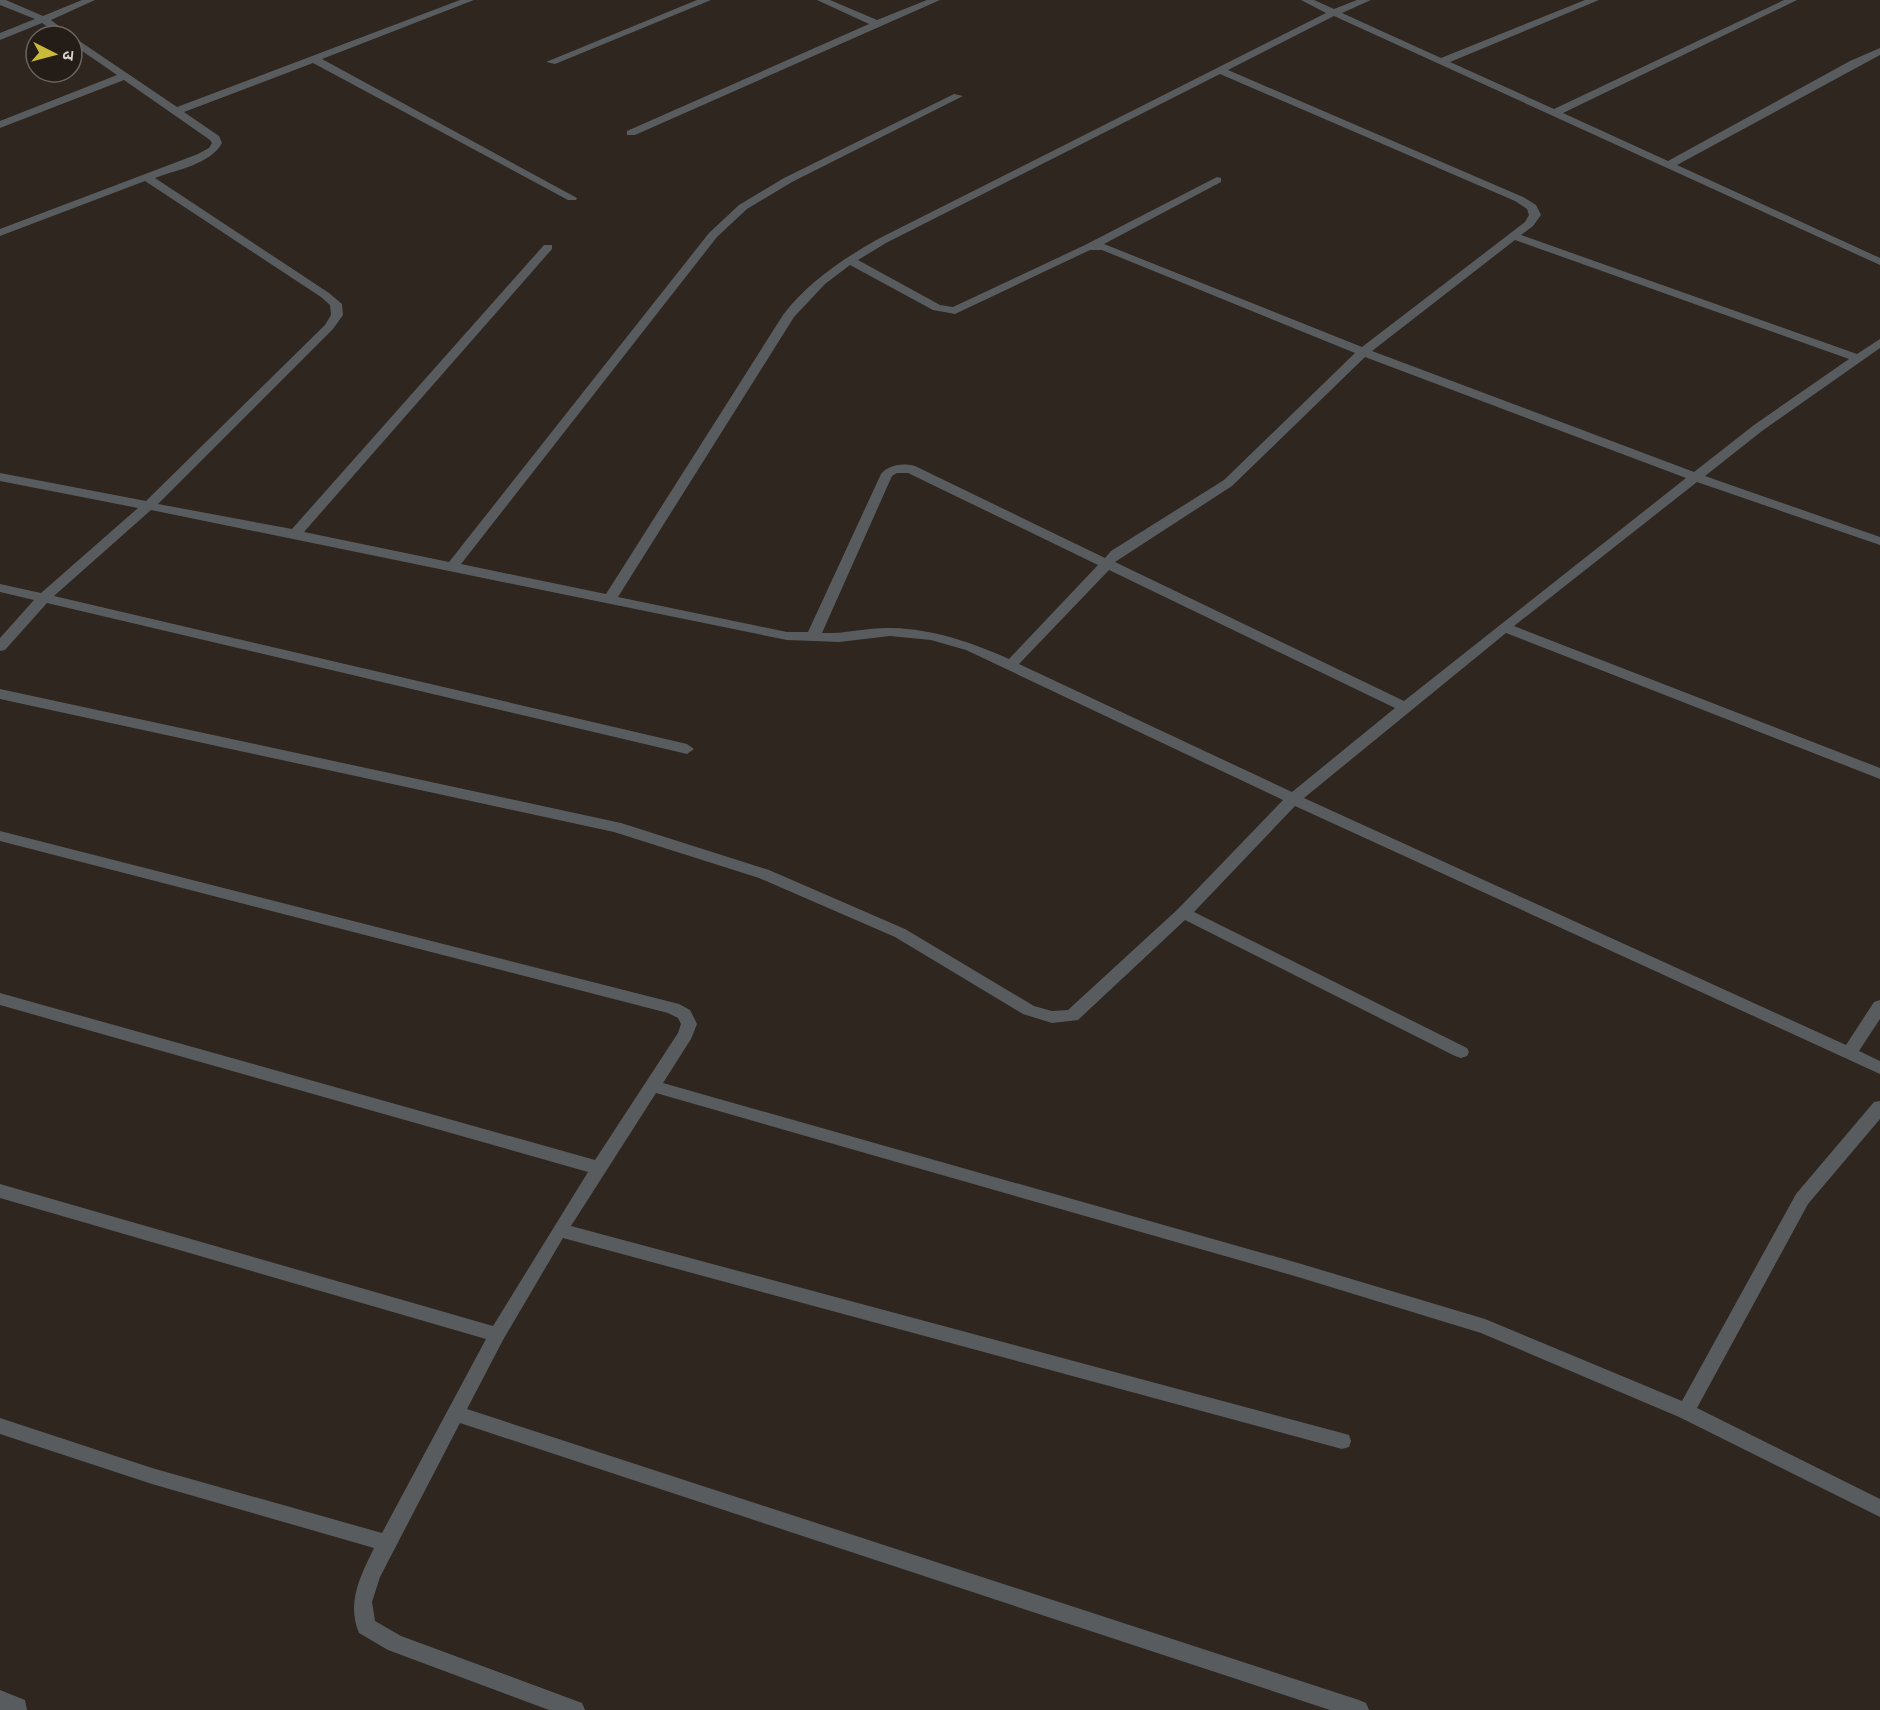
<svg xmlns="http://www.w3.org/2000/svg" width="1880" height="1710" font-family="'Alegreya Sans','Noto Sans Devanagari',sans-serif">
  <rect width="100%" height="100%" fill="#2e261f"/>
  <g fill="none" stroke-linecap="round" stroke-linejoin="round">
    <!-- minor -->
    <g fill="#585c5f" fill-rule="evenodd">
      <path d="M0,0H6L43,16L82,0H95L51,20L72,36H61L42,23L0,40V33L35,19L0,5Z"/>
      <path d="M460,0H474L322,59L577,198L576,200H568L313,63L184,112L219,136L222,143C211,164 176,170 155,178L329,293L342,304L343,315L333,329L158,504L292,529L544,245H552V249L304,532L449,562L709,233L739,205L784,178L954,94L963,96L792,182L747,209L717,237L461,564L606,594L783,315C808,282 843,259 878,239L1326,13L1301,0H1314L1334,9L1357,0H1371L1342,13L1441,58L1585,0H1599L1450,62L1554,109L1784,0H1797L1563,113L1668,161L1850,61L1880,48V55L1677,165L1880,258V265L1334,16L1228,70L1523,197L1536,205L1541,215L1533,226L1521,235L1857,354L1880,339V348L1762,431L1705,476L1880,537V545L1697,482L1514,626L1880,768V779L1506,633L1304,798L1846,1045L1874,1002L1880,1000V1019L1859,1051L1880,1061V1074L1295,806L1194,912L1467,1048L1469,1052L1467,1056L1461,1058L1455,1056L1185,920L1078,1020L1052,1023L1023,1014L895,937L759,878L614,832L0,699V689L621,823L769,870L905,929L1034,1006L1052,1011L1068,1010L1178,909L1283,800L966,650L931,640L890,636L839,642L787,640L151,510L54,596L687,744L694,749L687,754L47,603L5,650L0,651V638L34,600L0,592V584L41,593L138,508L0,481V473L146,501L325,325L331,315L330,305L321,297L145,181L0,236V229L198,154L209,148L212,143L210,140L124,80L0,128V121L117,75L72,44V36L177,107ZM1220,74L1515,201L1527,209L1529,215L1525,222L1362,347L1104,244L1221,182V178L1217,177L1085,245L953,307L940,305L858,260L886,243ZM1515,240L1849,359L1754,425L1694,472L1372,351ZM1090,250H1102L1355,353L1224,480L1111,551L1105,558L915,466C903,463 890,464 881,474L808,632H787L618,597L794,317L825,284L850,265L933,310L955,314ZM1365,357L1686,478L1404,701L1115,562L1232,486ZM897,473H908L1098,565L1009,659C971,642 933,629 892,628C868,627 845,634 822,633L892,476ZM1109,570L1395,708L1292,792L1019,664Z"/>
      <path d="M697,0H711L555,64L546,62Z"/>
      <path d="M817,0H830L877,20L927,0H940L635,135H627V131L869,24Z"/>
      <path d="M0,831L679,1004L690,1010L697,1024L691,1039L663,1083L1298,1263L1485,1319L1682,1401L1796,1194L1874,1102L1880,1101V1119L1808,1204L1697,1408L1880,1499V1517L1679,1417L1481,1333L1298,1277L656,1093L571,1226L1342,1433L1349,1435L1351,1441L1349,1447L1342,1449L563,1238L503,1340L467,1409L1359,1700L1366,1703L1369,1710H1330L460,1423L380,1577L372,1602L375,1621L401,1636L582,1703L585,1710H549L388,1650L359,1633C346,1602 361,1575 374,1548L152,1484L0,1434V1418L152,1468L382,1533L486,1339L0,1198V1184L493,1326L588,1172L0,1005V993L595,1160L678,1033L681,1024L678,1018L668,1013L0,841Z"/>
      <path d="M0,1690L25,1700L27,1710H0Z"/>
    </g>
  </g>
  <!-- north arrow -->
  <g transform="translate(54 54) rotate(96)"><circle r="28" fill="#241c16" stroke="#6c655f" stroke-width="1.5"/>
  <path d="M0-4.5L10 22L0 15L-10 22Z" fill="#c9ba3a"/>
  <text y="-9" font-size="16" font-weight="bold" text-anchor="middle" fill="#d7d2cd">उ</text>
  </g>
</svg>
